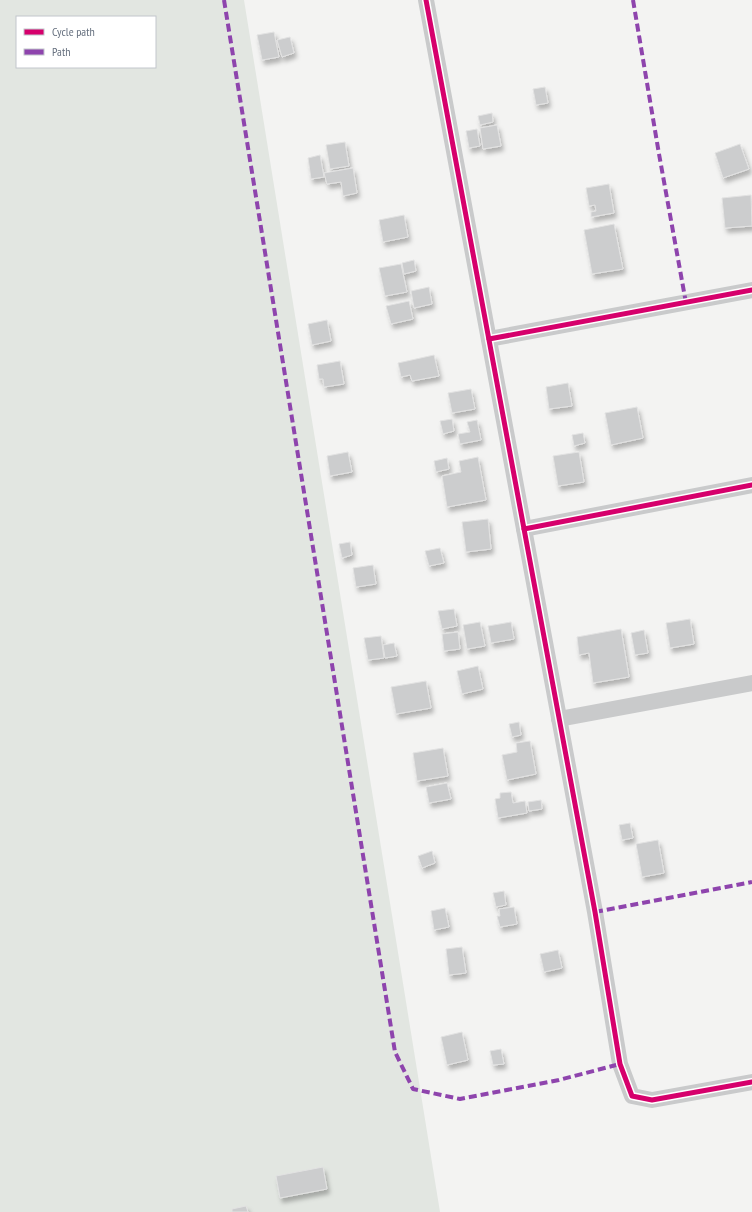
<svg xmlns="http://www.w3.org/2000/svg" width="752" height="1212" font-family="'PT Sans Narrow',sans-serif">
  <defs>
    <filter id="shadow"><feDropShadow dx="2.5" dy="4.5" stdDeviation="2" flood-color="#0004"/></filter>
  </defs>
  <rect width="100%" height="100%" fill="#f3f3f2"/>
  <!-- green -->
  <path fill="#e2e6e1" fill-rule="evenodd" d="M0,0H244L440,1212H0ZM17,17H155V67H17Z"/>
  <!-- building -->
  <g fill="#cccdce" stroke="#e2e2e2" filter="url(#shadow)">
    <path d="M274,32L279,57L262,60L257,35Z"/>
    <path d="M290,37L294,53L282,57L277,40Z"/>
    <path d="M545,87L548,103L536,105L533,89Z"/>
    <path d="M492,113L493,122L480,125L478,116Z"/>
    <path d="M497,125L501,146L483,149L480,128Z"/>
    <path d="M477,129L480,146L469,148L466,131Z"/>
    <path d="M345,142L349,166L330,169L326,145Z"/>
    <path d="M740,144L749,169L723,178L715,153Z"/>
    <path d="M320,155L324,177L311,179L308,158Z"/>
    <path d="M353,168L357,193L343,196L341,182L327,184L324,173Z"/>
    <path d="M609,184L614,213L591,217V212L596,211L595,205L589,206L586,188Z"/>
    <path d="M751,195L752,226L725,228L722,198Z"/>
    <path d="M404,215L408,237L383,242L379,220Z"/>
    <path d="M614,224L623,269L592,274L584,230Z"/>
    <path d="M414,260L416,271L404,274L402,263Z"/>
    <path d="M401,264L407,292L385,296L379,268Z"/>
    <path d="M429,287L432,304L414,308L411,291Z"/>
    <path d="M409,301L413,319L391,324L386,306Z"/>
    <path d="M327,320L331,341L312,345L308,324Z"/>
    <path d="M434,355L439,376L412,381L410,375L401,377L398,363Z"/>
    <path d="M340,361L344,384L324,387L323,379H319L317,365Z"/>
    <path d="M568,383L572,406L549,409L546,387Z"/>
    <path d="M471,389L475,409L452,413L448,393Z"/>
    <path d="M637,407L643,438L611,445L605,413Z"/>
    <path d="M452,419L454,431L443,434L440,421Z"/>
    <path d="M477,420L481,440L460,444L458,434L470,432L467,422Z"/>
    <path d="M583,433L585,443L574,446L572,435Z"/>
    <path d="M348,452L352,472L330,476L327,456Z"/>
    <path d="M579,452L584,482L558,486L553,456Z"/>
    <path d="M478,457L486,500L447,507L442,476L461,472L459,461Z"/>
    <path d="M447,458L449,469L436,472L434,461Z"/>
    <path d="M488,519L491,549L466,552L462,522Z"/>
    <path d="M350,542L352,555L342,558L339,544Z"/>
    <path d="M440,548L444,563L429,566L425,551Z"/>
    <path d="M373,565L376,584L356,587L353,568Z"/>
    <path d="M454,609L457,626L442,629L438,611Z"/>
    <path d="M690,619L694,644L670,648L666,623Z"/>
    <path d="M480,622L485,646L467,649L463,625Z"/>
    <path d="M511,622L514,639L491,643L488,626Z"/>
    <path d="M621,629L629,677L593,683L589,653L579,655L577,637Z"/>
    <path d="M644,630L648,653L635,655L631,633Z"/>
    <path d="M458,632L460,649L444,651L442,634Z"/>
    <path d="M381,636L384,658L368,660L364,638Z"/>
    <path d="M394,643L397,656L385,658L383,645Z"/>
    <path d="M478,666L483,689L462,694L457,671Z"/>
    <path d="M426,681L431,708L396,714L391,687Z"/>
    <path d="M519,722L521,735L512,737L509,724Z"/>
    <path d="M530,741L536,774L507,780L502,755L517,752L516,743Z"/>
    <path d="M443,748L448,776L417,781L413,753Z"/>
    <path d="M447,783L451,799L429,803L426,787Z"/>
    <path d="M511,792L513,803L525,801L527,813L498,818L495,799L500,798V793Z"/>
    <path d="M541,800L542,809L529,811L528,802Z"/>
    <path d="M630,823L633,838L622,840L619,825Z"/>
    <path d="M658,840L664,873L642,877L636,844Z"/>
    <path d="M432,851L435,863L422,868L418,856Z"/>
    <path d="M504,891L506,905L496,907L493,893Z"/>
    <path d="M514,907L517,924L500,927L497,916H500L499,909Z"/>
    <path d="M445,908L449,927L434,930L431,911Z"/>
    <path d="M462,947L466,973L449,975L446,949Z"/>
    <path d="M558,950L562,968L544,972L540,954Z"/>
    <path d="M462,1032L468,1060L447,1065L441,1037Z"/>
    <path d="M501,1049L504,1064L493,1065L490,1051Z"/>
    <path d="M323,1167L327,1189L280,1198L276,1176Z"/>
    <path d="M246,1206L248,1212H232V1209Z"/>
  </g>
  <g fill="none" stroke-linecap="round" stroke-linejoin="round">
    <!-- street -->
    <g stroke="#c9cacb" stroke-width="16">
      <path d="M426,0L595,912L620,1064L632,1096L652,1100L752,1082"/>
      <path d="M489,339L752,290"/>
      <path d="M524,529L752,485"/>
      <path d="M559,719L752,683"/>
    </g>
    <!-- quiet -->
    <g stroke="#8e44ad" stroke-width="4" stroke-dasharray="8 4" stroke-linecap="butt">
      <path d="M224,0L395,1052L413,1089L460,1099L559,1080L620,1064"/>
      <path d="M633,0L659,154L686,303"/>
      <path d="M595,912L752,882"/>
    </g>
    <!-- cycleway casing -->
    <g stroke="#fff" stroke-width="8">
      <g id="cycleway">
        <path d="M426,0L595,912L620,1064L632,1096L652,1100L752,1082"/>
        <path d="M489,339L752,290"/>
        <path d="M524,529L752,485"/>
      </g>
    </g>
    <!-- cycleway -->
    <use href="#cycleway" stroke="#d6006c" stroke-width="5"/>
  </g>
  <!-- legend -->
  <rect x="16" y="16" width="140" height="52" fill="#ffffff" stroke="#c2c6cc"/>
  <rect x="24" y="29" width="20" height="6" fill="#d6006c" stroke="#c2c6cc"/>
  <text x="52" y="36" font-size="12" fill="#66707f">Cycle path</text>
  <rect x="24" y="49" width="20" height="6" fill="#8e44ad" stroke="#c2c6cc"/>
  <text x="52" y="56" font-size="12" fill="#66707f">Path</text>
</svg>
